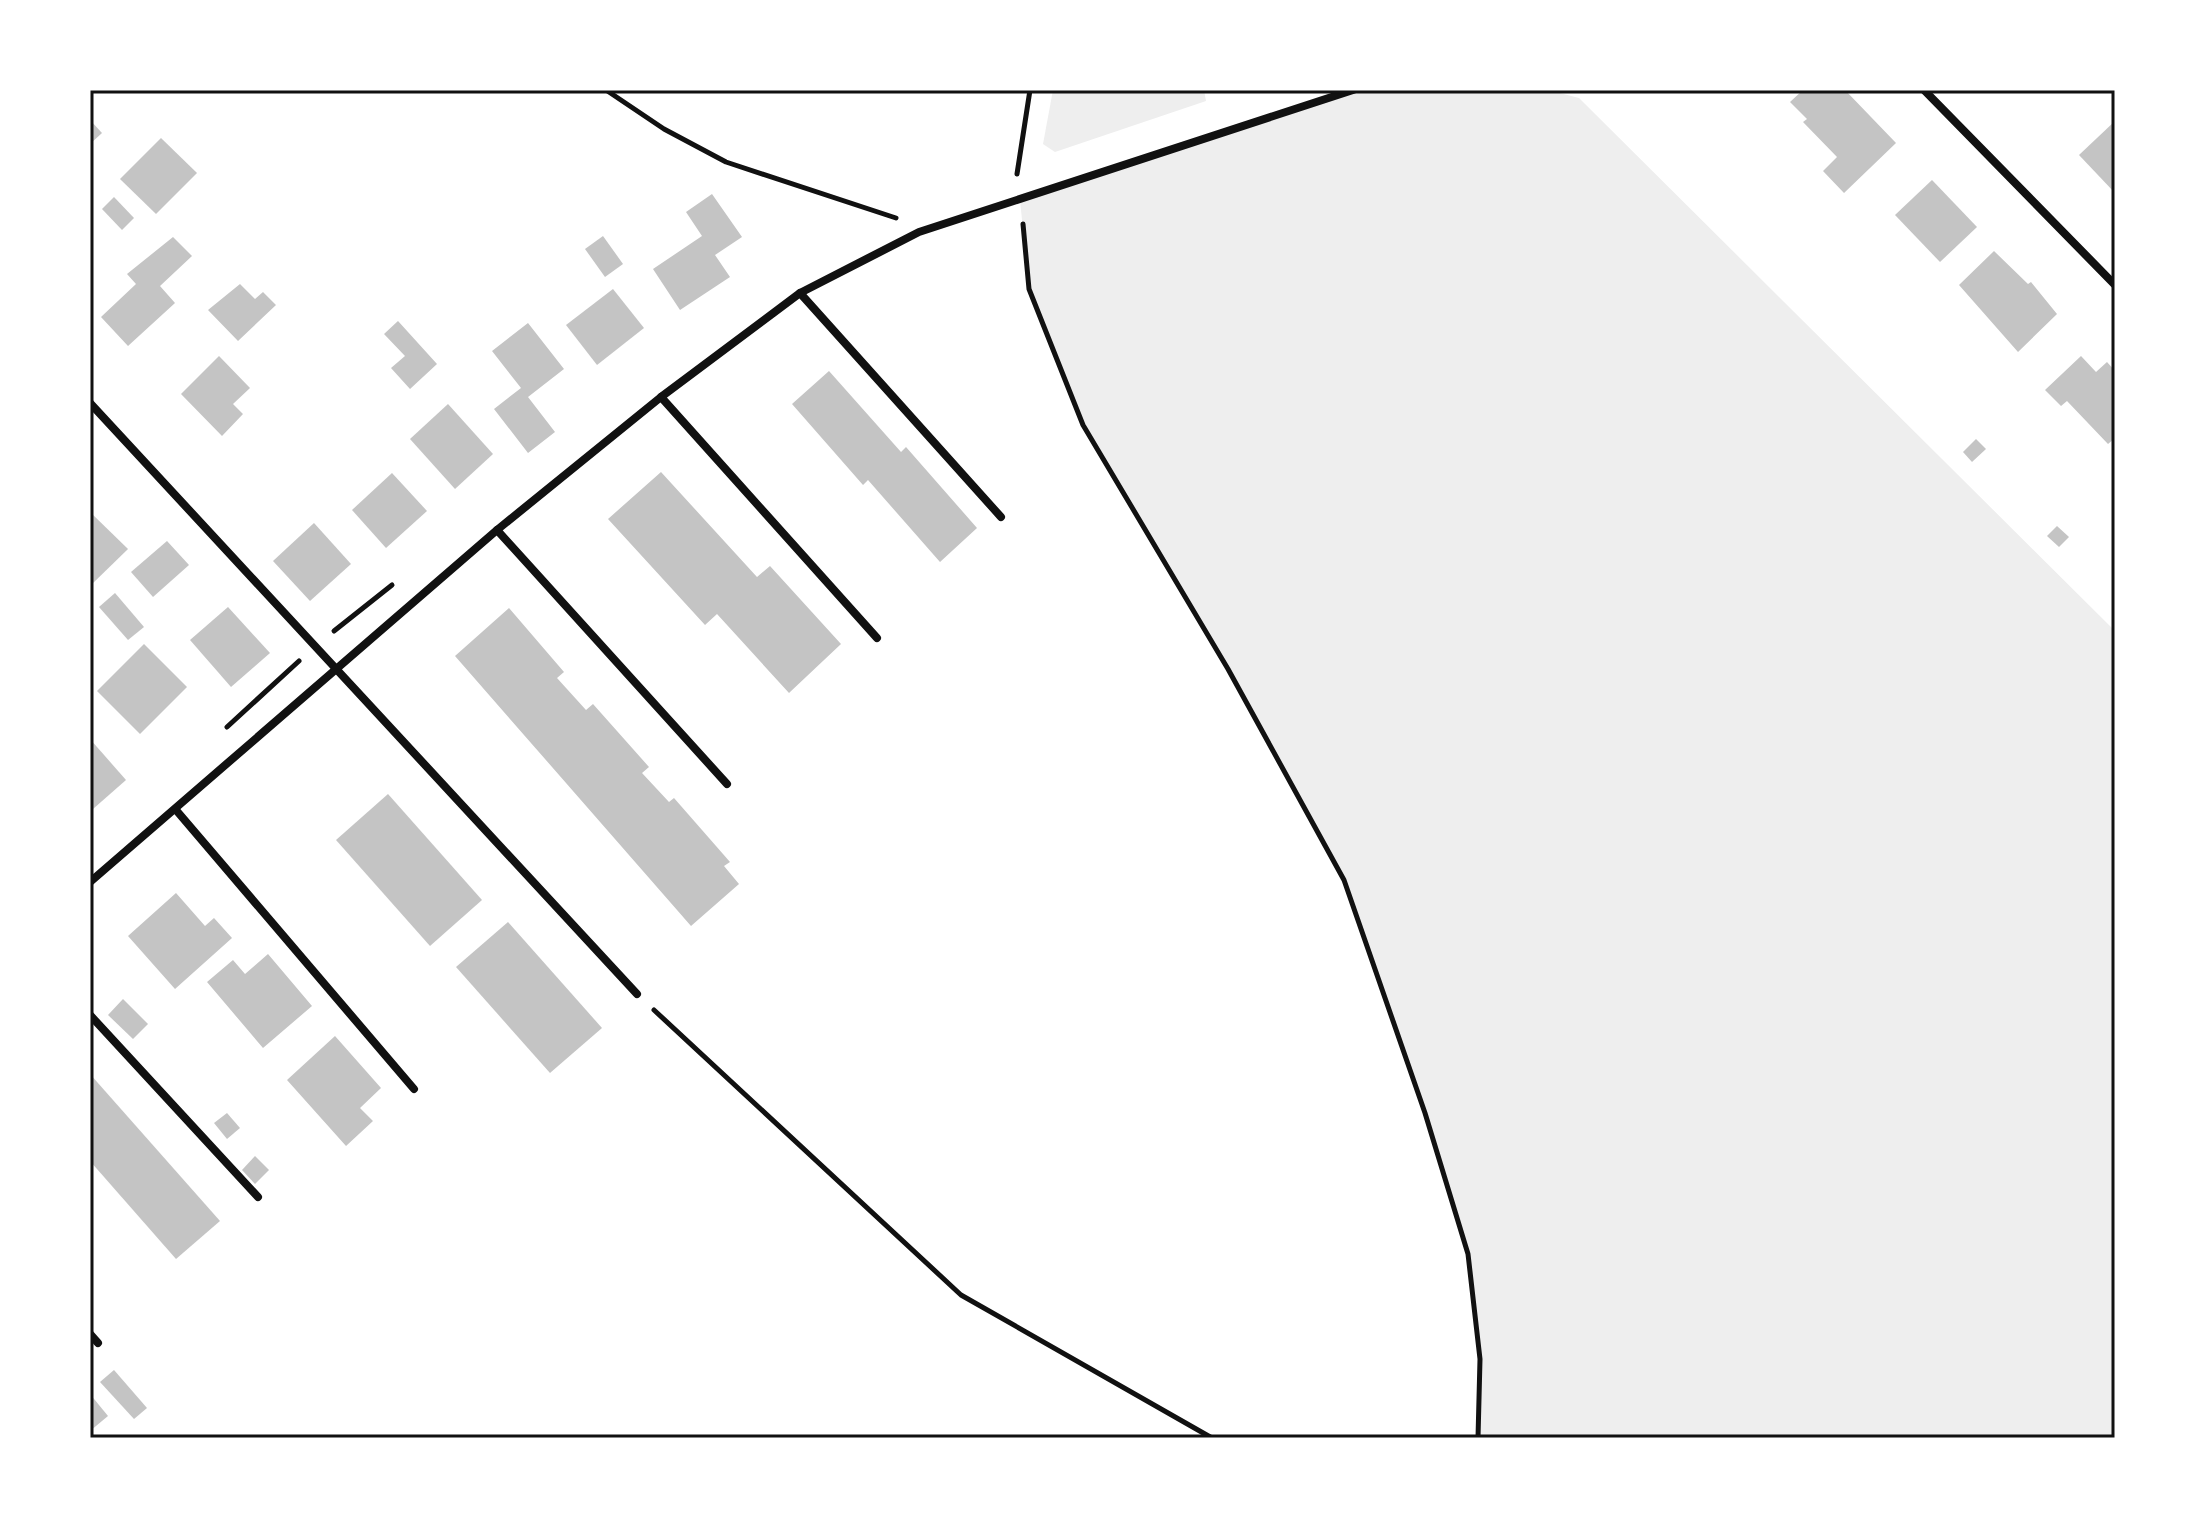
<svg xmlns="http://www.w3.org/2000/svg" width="2205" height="1528" font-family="Helvetica,sans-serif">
  <rect width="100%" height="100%" fill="#fff"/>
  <!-- green -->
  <g fill="#eee">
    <path d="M1053,90H1204L1206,101L1055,152L1043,144Z"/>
    <path d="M1353,90H1548L1579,98L2115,631V1438H1478L1480,1359L1468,1254L1425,1113L1344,880L1228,669L1083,425L1029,289L1020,200Z"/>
  </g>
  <!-- building -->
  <g fill="#c4c4c4">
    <path d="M1803,90H1845L1896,143L1844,193L1823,171L1837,157L1803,122L1807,119L1790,102Z"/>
    <path d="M90,120L102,133L90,144Z"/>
    <path d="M2115,121V193L2079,155Z"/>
    <path d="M161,138L197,173L156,214L120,179Z"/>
    <path d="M1932,180L1977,227L1940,262L1895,215Z"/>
    <path d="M712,194L742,237L715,255L730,277L680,310L653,269L702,236L686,212Z"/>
    <path d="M114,197L134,218L122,230L102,209Z"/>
    <path d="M603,236L623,264L605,277L585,249Z"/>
    <path d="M173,237L192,256L160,286L175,303L128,346L101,317L136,284L127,274Z"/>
    <path d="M1994,251L2028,284L2031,282L2057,314L2018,352L1959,285Z"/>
    <path d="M240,284L255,299L263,292L276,305L238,341L208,310Z"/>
    <path d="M613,289L644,328L597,365L566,325Z"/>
    <path d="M398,321L437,364L410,389L391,368L405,356L384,334Z"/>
    <path d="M528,323L564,369L528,397L555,432L528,453L494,409L521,388L492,351Z"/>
    <path d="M219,356L250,388L233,404L243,414L222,436L181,394Z"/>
    <path d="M2081,356L2096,372L2107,362L2115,371V438L2108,444L2067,401L2061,406L2045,390Z"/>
    <path d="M829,371L901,452L906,447L977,528L940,562L868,480L863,485L792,404Z"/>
    <path d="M448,404L493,454L455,489L410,439Z"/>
    <path d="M1976,439L1986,449L1972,462L1963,452Z"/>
    <path d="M661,472L757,577L770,566L841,644L789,693L717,614L705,625L608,519Z"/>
    <path d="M392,473L427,511L386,548L352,510Z"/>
    <path d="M90,512L128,549L90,586Z"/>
    <path d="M314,523L351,564L310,601L273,561Z"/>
    <path d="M2057,526L2069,537L2059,547L2047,536Z"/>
    <path d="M167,541L189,565L153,597L131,572Z"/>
    <path d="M115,593L144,627L128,640L99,607Z"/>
    <path d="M228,607L270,653L231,687L190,640Z"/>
    <path d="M509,608L564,672L557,678L586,710L593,704L649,767L642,773L669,802L674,798L730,862L724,866L739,884L691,926L455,656Z"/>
    <path d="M144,644L187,687L140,734L97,691Z"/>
    <path d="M90,739L126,780L93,809L90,805Z"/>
    <path d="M388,794L482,900L430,946L336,840Z"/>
    <path d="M176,893L205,926L214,918L232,938L175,989L128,936Z"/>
    <path d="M508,922L602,1028L550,1073L456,967Z"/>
    <path d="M268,954L312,1006L263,1048L207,982L233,960L245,974Z"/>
    <path d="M123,999L148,1024L133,1039L108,1015Z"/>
    <path d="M335,1036L381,1088L360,1108L373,1121L346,1146L287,1080Z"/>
    <path d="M90,1074L220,1221L176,1259L90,1161Z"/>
    <path d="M227,1113L240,1128L227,1139L214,1123Z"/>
    <path d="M255,1156L269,1170L255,1184L242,1170Z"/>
    <path d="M114,1370L147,1408L134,1419L100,1382Z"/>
    <path d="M90,1394L108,1416L90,1431Z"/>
  </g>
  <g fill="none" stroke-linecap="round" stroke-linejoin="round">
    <!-- path -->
    <g stroke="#111" stroke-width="5">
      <path d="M606,90L664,129L726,162L896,218"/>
      <path d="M1017,174L1030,90"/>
      <path d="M1023,224L1029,289L1083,425L1228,669L1344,880L1425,1113L1468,1254L1480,1359L1478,1438"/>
      <path d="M334,631L392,585"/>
      <path d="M227,727L299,661"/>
      <path d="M654,1010L961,1295L1212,1438"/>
    </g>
    <!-- minor -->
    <g stroke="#111" stroke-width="8">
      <path d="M1924,90L2115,285"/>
      <path d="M800,293L1001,517"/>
      <path d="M661,397L877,638"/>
      <path d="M90,403L637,994"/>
      <path d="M497,530L727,784"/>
      <path d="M176,810L414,1089"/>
      <path d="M90,882L497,530L661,397L800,293L919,232L1353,90"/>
      <path d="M90,1015L258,1197"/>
      <path d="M90,1334L98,1343"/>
    </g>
  </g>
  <!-- border -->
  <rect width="2205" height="1528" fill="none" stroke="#ffffff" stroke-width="184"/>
  <rect x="92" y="92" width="2021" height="1344" fill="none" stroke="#111" stroke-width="3"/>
</svg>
